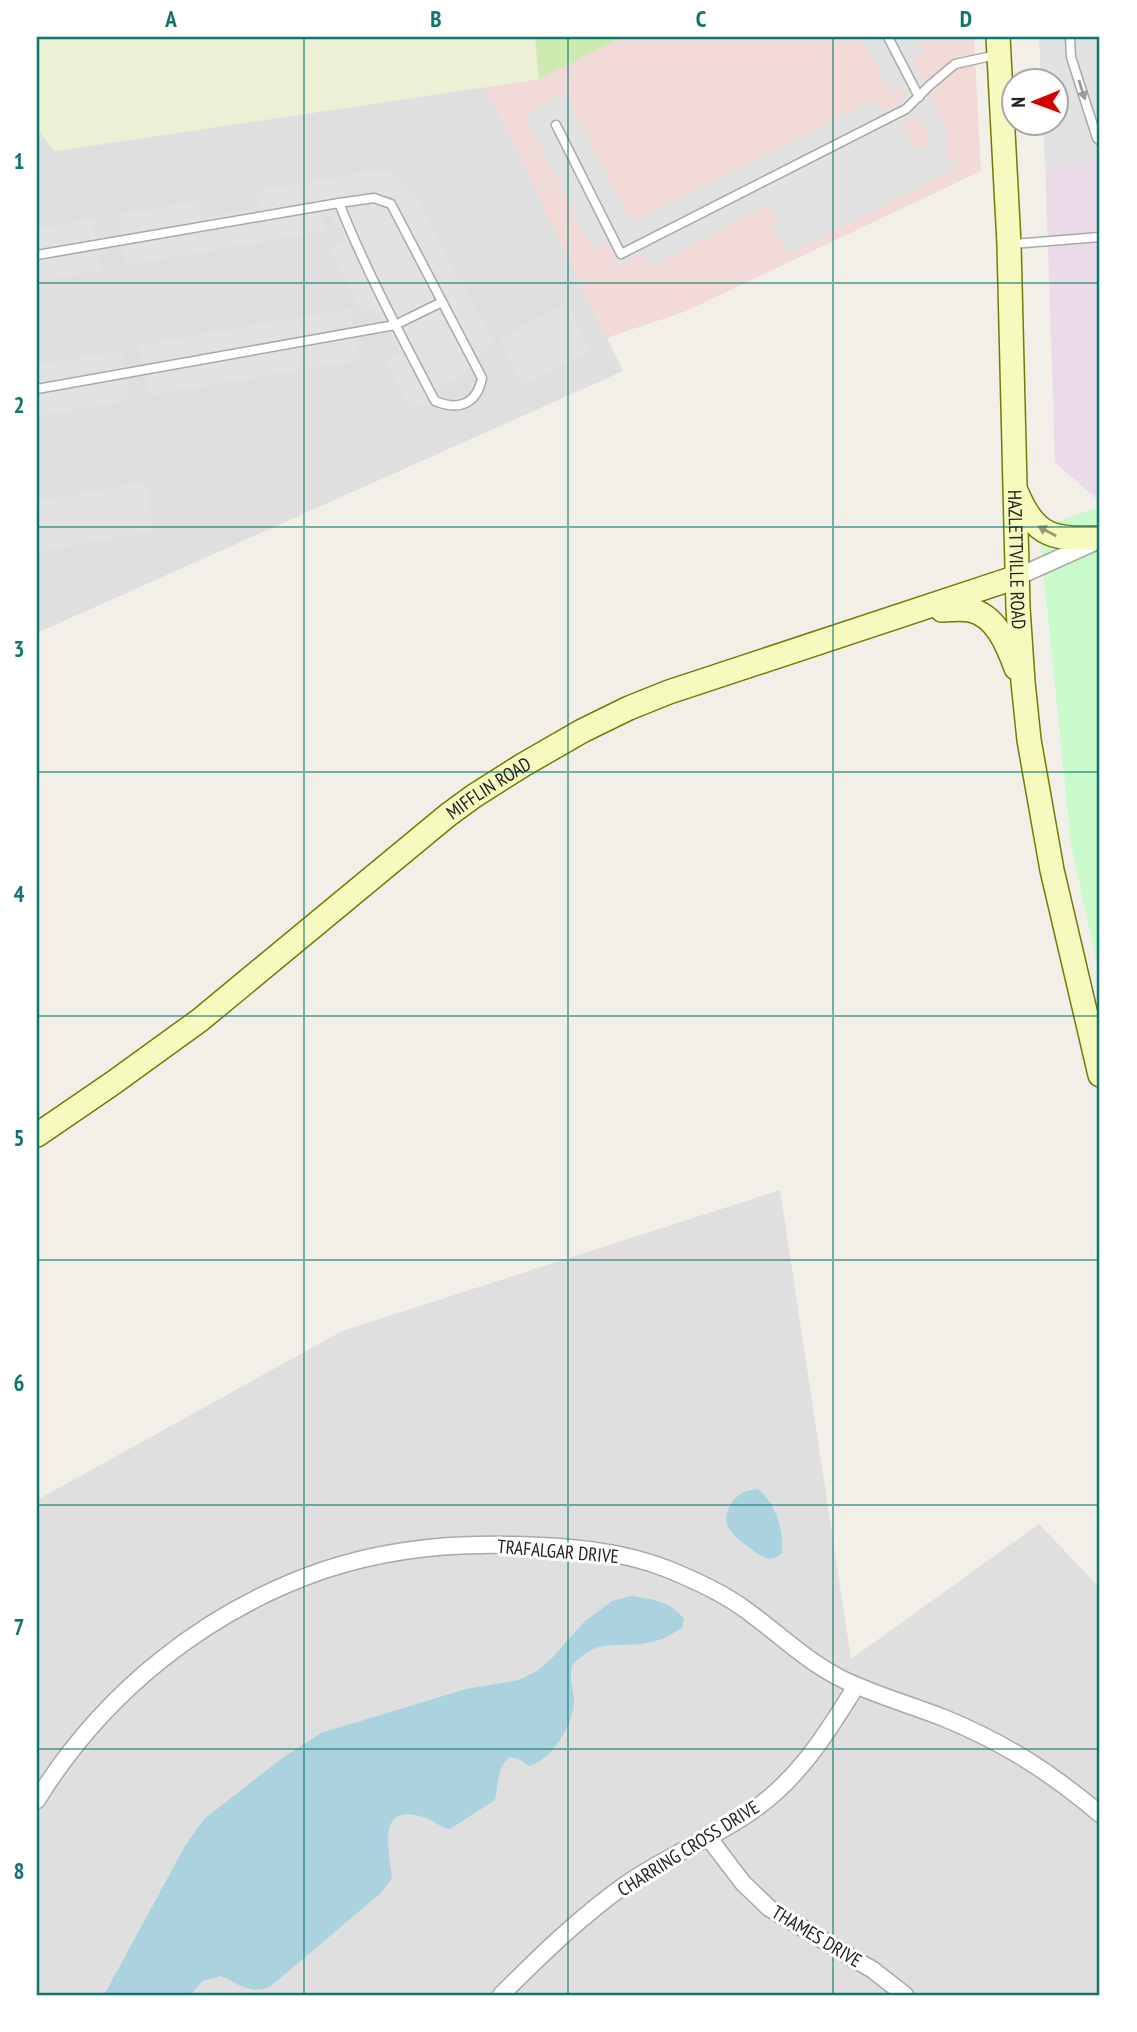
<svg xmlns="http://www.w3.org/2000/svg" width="1137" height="2032" font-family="'PT Sans Narrow',sans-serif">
  <rect width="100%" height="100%" fill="#f2efe9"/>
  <!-- residential -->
  <g fill="#e0dfdf">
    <path d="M486,87L623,371L37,633V128L55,151Z"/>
    <path d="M780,1190L851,1659L1039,1524L1100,1588V1995H37V1500L342,1331Z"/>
  </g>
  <!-- commercial -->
  <path fill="#f2dad9" d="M622,37H974L981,171L684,312L606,338L486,87L539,79Z"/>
  <!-- industrial -->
  <path fill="#ebdbe8" d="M1100,37V502L1055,462L1044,123L1056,122V80Z"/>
  <!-- farmland -->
  <path fill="#eef0d5" d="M37,37H535L539,79L54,151L37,128Z"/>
  <!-- grass -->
  <path fill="#cdebb0" d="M535,37H622L539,79Z"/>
  <!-- park -->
  <path fill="#c8facc" d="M1100,507V979L1071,844L1039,527Z"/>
  <!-- parking -->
  <g fill="#e2e2e2" fill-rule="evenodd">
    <path d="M862,37H917L925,52L912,59L947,131L949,140L945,154L958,162L951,171L942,176L787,254L772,225L778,221L769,205L650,267L643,254L619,266L607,242L592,248L524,114L565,93L628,216L632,219H636L876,98L882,111L904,100L906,96L904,87L891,93ZM912,117L920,119L929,136L928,144L915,151L901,124Z"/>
    <path d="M1039,37H1100V156L1052,170L1045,165L1043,123L1056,122V80H1041Z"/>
    <path d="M367,172L392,173L404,183L415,195L494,345L480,354L468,372L439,385L422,402L410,408L386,361L398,355L399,350L375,306L362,312L331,248L344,241L343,233L331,216H322L324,231L127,265L119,215L199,201L202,218L259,208L257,191Z"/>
    <path d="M93,219L100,270L37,281V229Z"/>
    <path d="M567,304L591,351L523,385L500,338Z"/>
    <path d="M350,309L360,360L149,395L140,345Z"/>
    <path d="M121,351L130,400L37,417V365Z"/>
    <path d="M145,482L154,531L37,552V501Z"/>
  </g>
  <!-- water -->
  <g fill="#aad3df">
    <path d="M758,1489C776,1505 784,1530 782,1553C777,1557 773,1560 767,1558C758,1556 731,1535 728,1527C722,1514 733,1496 746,1491C750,1490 754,1490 758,1489Z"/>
    <path d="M631,1596C653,1599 670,1601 684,1619L682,1628C671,1635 660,1641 647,1643C624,1648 599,1639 580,1658C578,1660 574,1662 573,1665C568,1675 573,1688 574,1698C575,1722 553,1760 529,1766L520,1760L510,1757C496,1768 499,1784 495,1800L450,1829C440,1828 435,1821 426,1818C375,1800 389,1850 392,1878L382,1892L271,1986C252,1996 239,1984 221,1976L203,1981L190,1995H104L185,1846L204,1819L281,1759L321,1733L466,1689L519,1680L537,1671L552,1658L584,1622L612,1601Z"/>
  </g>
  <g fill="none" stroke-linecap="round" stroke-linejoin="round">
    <!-- lane casing -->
    <g stroke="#a9a9a9" stroke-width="11">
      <g id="lane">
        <path d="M888,37L919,97"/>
        <path d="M1070,37L1071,57L1097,138L1100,141"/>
        <path d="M556,125L621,254L906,109L929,86L955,64L996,55"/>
        <path d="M1012,244L1100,237"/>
        <path d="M37,255L339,203L374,198L391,204L482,378C477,404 459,411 435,401C401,336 366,271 339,203"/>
        <path d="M37,389L395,325L442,302"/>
      </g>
    </g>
    <!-- street casing -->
    <g stroke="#a9a9a9" stroke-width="19">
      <g id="street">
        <path d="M1017,577L1095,542"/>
        <path d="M37,1800C103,1693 205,1611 324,1570C384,1550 450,1543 512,1545C565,1546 621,1550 670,1570C696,1581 723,1593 746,1610C778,1633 805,1660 840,1678C874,1695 909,1704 944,1718C1005,1743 1050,1772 1100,1814"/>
        <path d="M708,1837L743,1883L769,1908L873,1970L905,1995"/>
        <path d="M501,1995C540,1956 580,1917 625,1885C663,1858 707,1841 746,1815C796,1783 826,1735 856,1686"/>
      </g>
    </g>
    <!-- secondary casing -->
    <g stroke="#707d05" stroke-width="26">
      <g id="secondary">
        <path id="s1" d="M998,37L1009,244L1018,608L1023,682L1029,740L1052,870L1100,1075"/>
        <path d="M1017,493C1036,539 1055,539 1100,538"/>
        <path d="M942,610C951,610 960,608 970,610C996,615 1008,646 1016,668"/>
        <path id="s2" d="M37,1135L113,1083L200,1020L448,815L474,796L523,765L582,731L629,708L669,692L1017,577"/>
      </g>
    </g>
    <!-- lane -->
    <use href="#lane" stroke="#fff" stroke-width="8"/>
    <!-- street -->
    <use href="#street" stroke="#fff" stroke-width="16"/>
    <!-- secondary -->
    <use href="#secondary" stroke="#f7fabf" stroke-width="23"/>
  </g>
  <!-- one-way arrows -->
  <defs><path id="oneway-solid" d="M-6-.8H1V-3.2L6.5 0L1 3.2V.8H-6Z" transform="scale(1.75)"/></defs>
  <use fill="#9c9c9c" href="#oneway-solid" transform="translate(1082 90) rotate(72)"/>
  <use fill="#979978" href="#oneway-solid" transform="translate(1047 531) rotate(-152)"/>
  <!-- grid -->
  <path fill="none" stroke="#0f766e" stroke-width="2" stroke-opacity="0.55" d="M304,37V1995M568,37V1995M833,37V1995M37,283H1100M37,527H1100M37,772H1100M37,1016H1100M37,1260H1100M37,1505H1100M37,1749H1100"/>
  <g text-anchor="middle" stroke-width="6" stroke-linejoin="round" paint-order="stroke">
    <!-- street labels -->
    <g font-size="19" fill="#222" stroke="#fff">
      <text dy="7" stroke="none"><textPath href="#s1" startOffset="523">HAZLETTVILLE ROAD</textPath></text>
      <text dy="7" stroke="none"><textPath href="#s2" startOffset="570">MIFFLIN ROAD</textPath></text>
      <text transform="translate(558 1551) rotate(5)" y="7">TRAFALGAR DRIVE</text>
      <text transform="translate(688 1848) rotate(-32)" y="7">CHARRING CROSS DRIVE</text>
      <text transform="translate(817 1936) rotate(31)" y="7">THAMES DRIVE</text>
    </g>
  </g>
  <!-- border -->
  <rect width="1137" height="2032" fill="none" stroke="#ffffff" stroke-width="77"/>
  <!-- north arrow -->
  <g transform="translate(1035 102) rotate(269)"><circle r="33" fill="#ffffff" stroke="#a7a7a7" stroke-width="2"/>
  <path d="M0-5L12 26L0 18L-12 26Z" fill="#d40000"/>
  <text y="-10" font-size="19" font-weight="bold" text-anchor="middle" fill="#222222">N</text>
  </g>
  <rect x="38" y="38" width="1060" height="1956" fill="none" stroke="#0f766e" stroke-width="2.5"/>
  <g font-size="23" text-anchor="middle" font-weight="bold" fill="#0f766e">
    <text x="171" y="27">A</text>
    <text x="436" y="27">B</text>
    <text x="701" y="27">C</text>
    <text x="966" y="27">D</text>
    <text x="19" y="169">1</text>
    <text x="19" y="413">2</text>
    <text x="19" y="657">3</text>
    <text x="19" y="902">4</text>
    <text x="19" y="1146">5</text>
    <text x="19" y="1391">6</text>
    <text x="19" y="1635">7</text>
    <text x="19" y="1879">8</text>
  </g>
</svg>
